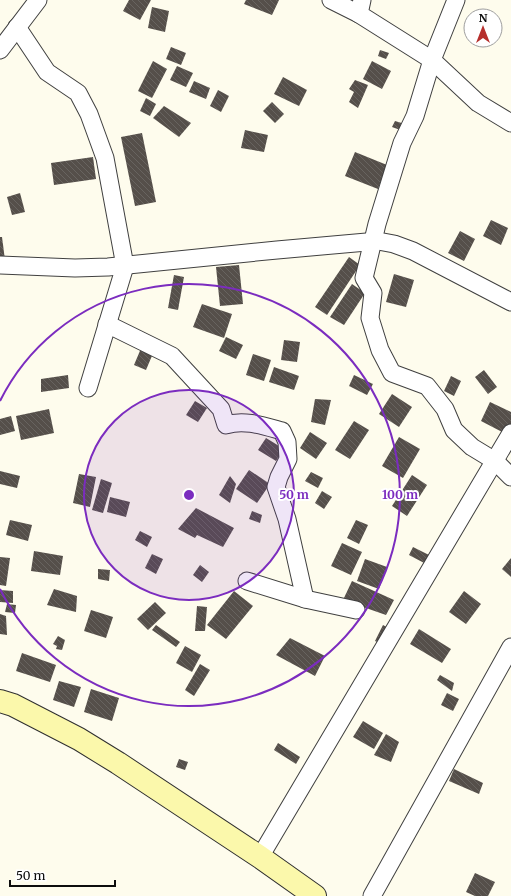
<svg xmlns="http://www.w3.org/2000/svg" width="511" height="896" font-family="Merriweather,serif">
  <defs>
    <pattern id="building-back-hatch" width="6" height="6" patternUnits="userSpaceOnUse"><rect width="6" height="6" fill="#554f4a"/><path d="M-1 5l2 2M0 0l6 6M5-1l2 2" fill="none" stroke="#686460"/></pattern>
  </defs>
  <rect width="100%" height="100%" fill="#fefced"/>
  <!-- building -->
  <g fill="url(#building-back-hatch)">
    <path d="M129,0H151L140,20L123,11Z"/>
    <path d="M246,0H279L272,15L244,4Z"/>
    <path d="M152,7L169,11L165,32L148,28Z"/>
    <path d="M171,47L186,53L181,65L166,59Z"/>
    <path d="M380,50L389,53L386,59L378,56Z"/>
    <path d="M153,61L167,69L152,98L138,91Z"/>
    <path d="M372,61L391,71L382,89L363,79Z"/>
    <path d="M177,66L193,73L186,87L170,80Z"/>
    <path d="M283,77L307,90L299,106L274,94Z"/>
    <path d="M355,80L368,85L358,108L349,102L354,92L349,89Z"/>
    <path d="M194,81L210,88L206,99L189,92Z"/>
    <path d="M218,90L229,96L221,112L210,106Z"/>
    <path d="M146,98L156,104L150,116L140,111Z"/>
    <path d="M272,102L284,114L275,123L263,111Z"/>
    <path d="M164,106L191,123L179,137L153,118Z"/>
    <path d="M395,121L405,124L403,131L392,127Z"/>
    <path d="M245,130L268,135L264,152L241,148Z"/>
    <path d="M142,133L156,202L135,206L121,137Z"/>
    <path d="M355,152L387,165L378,189L345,176Z"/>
    <path d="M93,157L96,179L54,185L51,163Z"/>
    <path d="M20,193L25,212L12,215L7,197Z"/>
    <path d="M491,220L508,228L501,245L483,236Z"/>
    <path d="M460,231L475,239L464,261L448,253Z"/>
    <path d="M0,237H2L5,260L0,261Z"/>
    <path d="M349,257L360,265L327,315L315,307Z"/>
    <path d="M239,265L243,304L220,306L216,267Z"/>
    <path d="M394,274L414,280L406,307L386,302Z"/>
    <path d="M174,275L184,277L178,310L168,308Z"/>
    <path d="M352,284L365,293L344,325L330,317Z"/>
    <path d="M202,304L232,314L224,338L193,327Z"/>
    <path d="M226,337L243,345L236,359L219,351Z"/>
    <path d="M284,340L300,342L297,362L281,360Z"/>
    <path d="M142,346L154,351L146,370L134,365Z"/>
    <path d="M253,354L271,360L264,381L246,375Z"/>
    <path d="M274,367L299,376L294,390L269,382Z"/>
    <path d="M484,370L497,387L488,394L475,377Z"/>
    <path d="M68,375L69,388L41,392V379Z"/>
    <path d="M354,375L373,384L367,395L349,386Z"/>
    <path d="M451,376L461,381L454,396L444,391Z"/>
    <path d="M392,394L412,407L399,427L379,414Z"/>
    <path d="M315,399L331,400L325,425L311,422Z"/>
    <path d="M195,401L207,408L198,422L186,415Z"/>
    <path d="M490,402L511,412V424L506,434L481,421Z"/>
    <path d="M49,409L54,433L21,440L16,416Z"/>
    <path d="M11,416L15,431L0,435V419Z"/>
    <path d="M354,421L369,430L350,459L335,450Z"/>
    <path d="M310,432L327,443L316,459L300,448Z"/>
    <path d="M399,437L420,449L403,478L382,466Z"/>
    <path d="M266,438L284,449L276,461L258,450Z"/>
    <path d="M249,470L270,484L257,503L236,489Z"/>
    <path d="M0,471L20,476L17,488L0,484Z"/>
    <path d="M311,472L323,478L318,488L305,481Z"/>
    <path d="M79,474L96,477L90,507L73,503Z"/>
    <path d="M412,475L427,485L407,516L392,506Z"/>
    <path d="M230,476L236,484L230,503L219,495Z"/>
    <path d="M101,479L112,483L103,513L92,510Z"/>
    <path d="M322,491L332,497L324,509L315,503Z"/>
    <path d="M110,497L130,502L126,517L107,512Z"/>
    <path d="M196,508L234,528L223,547L197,535L195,538L178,529Z"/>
    <path d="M252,511L262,515L260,523L249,519Z"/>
    <path d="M10,520L32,525L28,541L6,535Z"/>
    <path d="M356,520L368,525L359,544L347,538Z"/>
    <path d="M140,531L152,537L147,547L135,540Z"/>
    <path d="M342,543L362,552L351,575L331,566Z"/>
    <path d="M413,547L431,556L426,564L409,555Z"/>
    <path d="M34,551L63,556L60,575L31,571Z"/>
    <path d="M152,554L163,559L156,574L145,568Z"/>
    <path d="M0,557L10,558L6,586L0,585Z"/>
    <path d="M511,558V577L502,569Z"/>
    <path d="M365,559L387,567L379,589L357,581Z"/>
    <path d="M200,565L209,572L202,582L193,575Z"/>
    <path d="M98,569L110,570L109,581L98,579Z"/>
    <path d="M352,581L394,600L386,615L343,600Z"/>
    <path d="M54,589L77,596L76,612L47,605Z"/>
    <path d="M0,590L13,591V603L0,602Z"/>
    <path d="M234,591L253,606L226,639L207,625Z"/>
    <path d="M464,591L481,604L466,624L449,612Z"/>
    <path d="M155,602L166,613L148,630L137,619Z"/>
    <path d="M7,604L16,605L15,613L5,612Z"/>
    <path d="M197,606L207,607L205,631H195Z"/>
    <path d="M91,610L113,617L106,638L84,631Z"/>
    <path d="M0,614L6,616L7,635L0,634Z"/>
    <path d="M156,625L180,642L176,647L152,630Z"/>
    <path d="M383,625L392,630L384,645L375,641Z"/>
    <path d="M419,629L451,649L442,663L410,644Z"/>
    <path d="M58,636L65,640L62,650L56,649L57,646L53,644Z"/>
    <path d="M290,638L325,656L315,676L276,655Z"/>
    <path d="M185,646L201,655L192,672L176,663Z"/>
    <path d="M22,653L56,665L50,682L16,671Z"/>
    <path d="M200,664L210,670L194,696L185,690Z"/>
    <path d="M440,675L454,683L452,691L437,680Z"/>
    <path d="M59,681L81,687L74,707L53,700Z"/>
    <path d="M91,689L119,698L112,721L84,712Z"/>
    <path d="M447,693L459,699L453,711L441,705Z"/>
    <path d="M363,721L383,733L374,749L353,737Z"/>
    <path d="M386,734L399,742L391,762L374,755Z"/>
    <path d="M278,743L300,757L296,764L274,750Z"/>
    <path d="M179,759L188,762L185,770L176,767Z"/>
    <path d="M454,769L483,783L479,794L449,781Z"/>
    <path d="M475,873L495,882L488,896H475L466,892Z"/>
  </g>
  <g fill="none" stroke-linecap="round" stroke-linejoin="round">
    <!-- minor casing -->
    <g stroke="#404040" stroke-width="19">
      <g id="minor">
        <path d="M331,0L359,14"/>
        <path d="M362,0L359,14L432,60L415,116L402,143L377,224L364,278L373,293L370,318L380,350L392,373L427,386L445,409L454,430L472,447L495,461L511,477"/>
        <path d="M456,0L432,60L478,103L511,123"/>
        <path d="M17,27L47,72L78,93L89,114L105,158L125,266L88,388"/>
        <path d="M0,50L38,0"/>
        <path d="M0,265L75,268L108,267L277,250L378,241L394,244L413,251L511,302"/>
        <path d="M107,324L172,356L221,409L226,425C244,419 264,426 282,431L287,442L288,459L279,477L276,487L287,519L305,599"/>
        <path d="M247,581L305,599L356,610"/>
        <path d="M260,857L511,433"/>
        <path d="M372,896L511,647"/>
      </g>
    </g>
    <!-- secondary casing -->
    <g stroke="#2f2f2f" stroke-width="24">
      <path id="secondary" d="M0,701L13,705L79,739L118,763L260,857L315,896"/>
    </g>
    <!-- minor -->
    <use href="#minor" stroke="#fff" stroke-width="17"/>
    <!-- secondary -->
    <use href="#secondary" stroke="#fbf8ab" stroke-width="22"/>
  </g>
  <!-- distance rings -->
  <circle cx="189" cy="495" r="105" fill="#7b2cbf" fill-opacity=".12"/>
  <g fill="none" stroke="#7b2cbf" stroke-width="2">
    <circle cx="189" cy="495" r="105"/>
    <path d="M0 401A211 211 0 1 1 0 589"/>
  </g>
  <circle cx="189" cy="495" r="6" fill="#7b2cbf" stroke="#fff" stroke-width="2"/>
  <g font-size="12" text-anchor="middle" font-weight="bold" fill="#7b2cbf" stroke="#fff" stroke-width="4" stroke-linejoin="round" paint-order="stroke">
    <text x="294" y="499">50 m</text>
    <text x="400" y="499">100 m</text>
  </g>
  <!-- north arrow -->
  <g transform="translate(483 28)"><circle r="19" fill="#ffffff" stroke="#9e9e9e"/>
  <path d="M0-3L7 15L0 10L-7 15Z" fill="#b62f2c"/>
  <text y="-6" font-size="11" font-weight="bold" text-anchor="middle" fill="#0d0d0d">N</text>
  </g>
  <!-- scale -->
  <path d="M10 880v6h105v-6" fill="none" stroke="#0d0d0d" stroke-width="2"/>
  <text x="16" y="880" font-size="12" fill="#0d0d0d" stroke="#ffffff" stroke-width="3" paint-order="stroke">50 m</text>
</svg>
